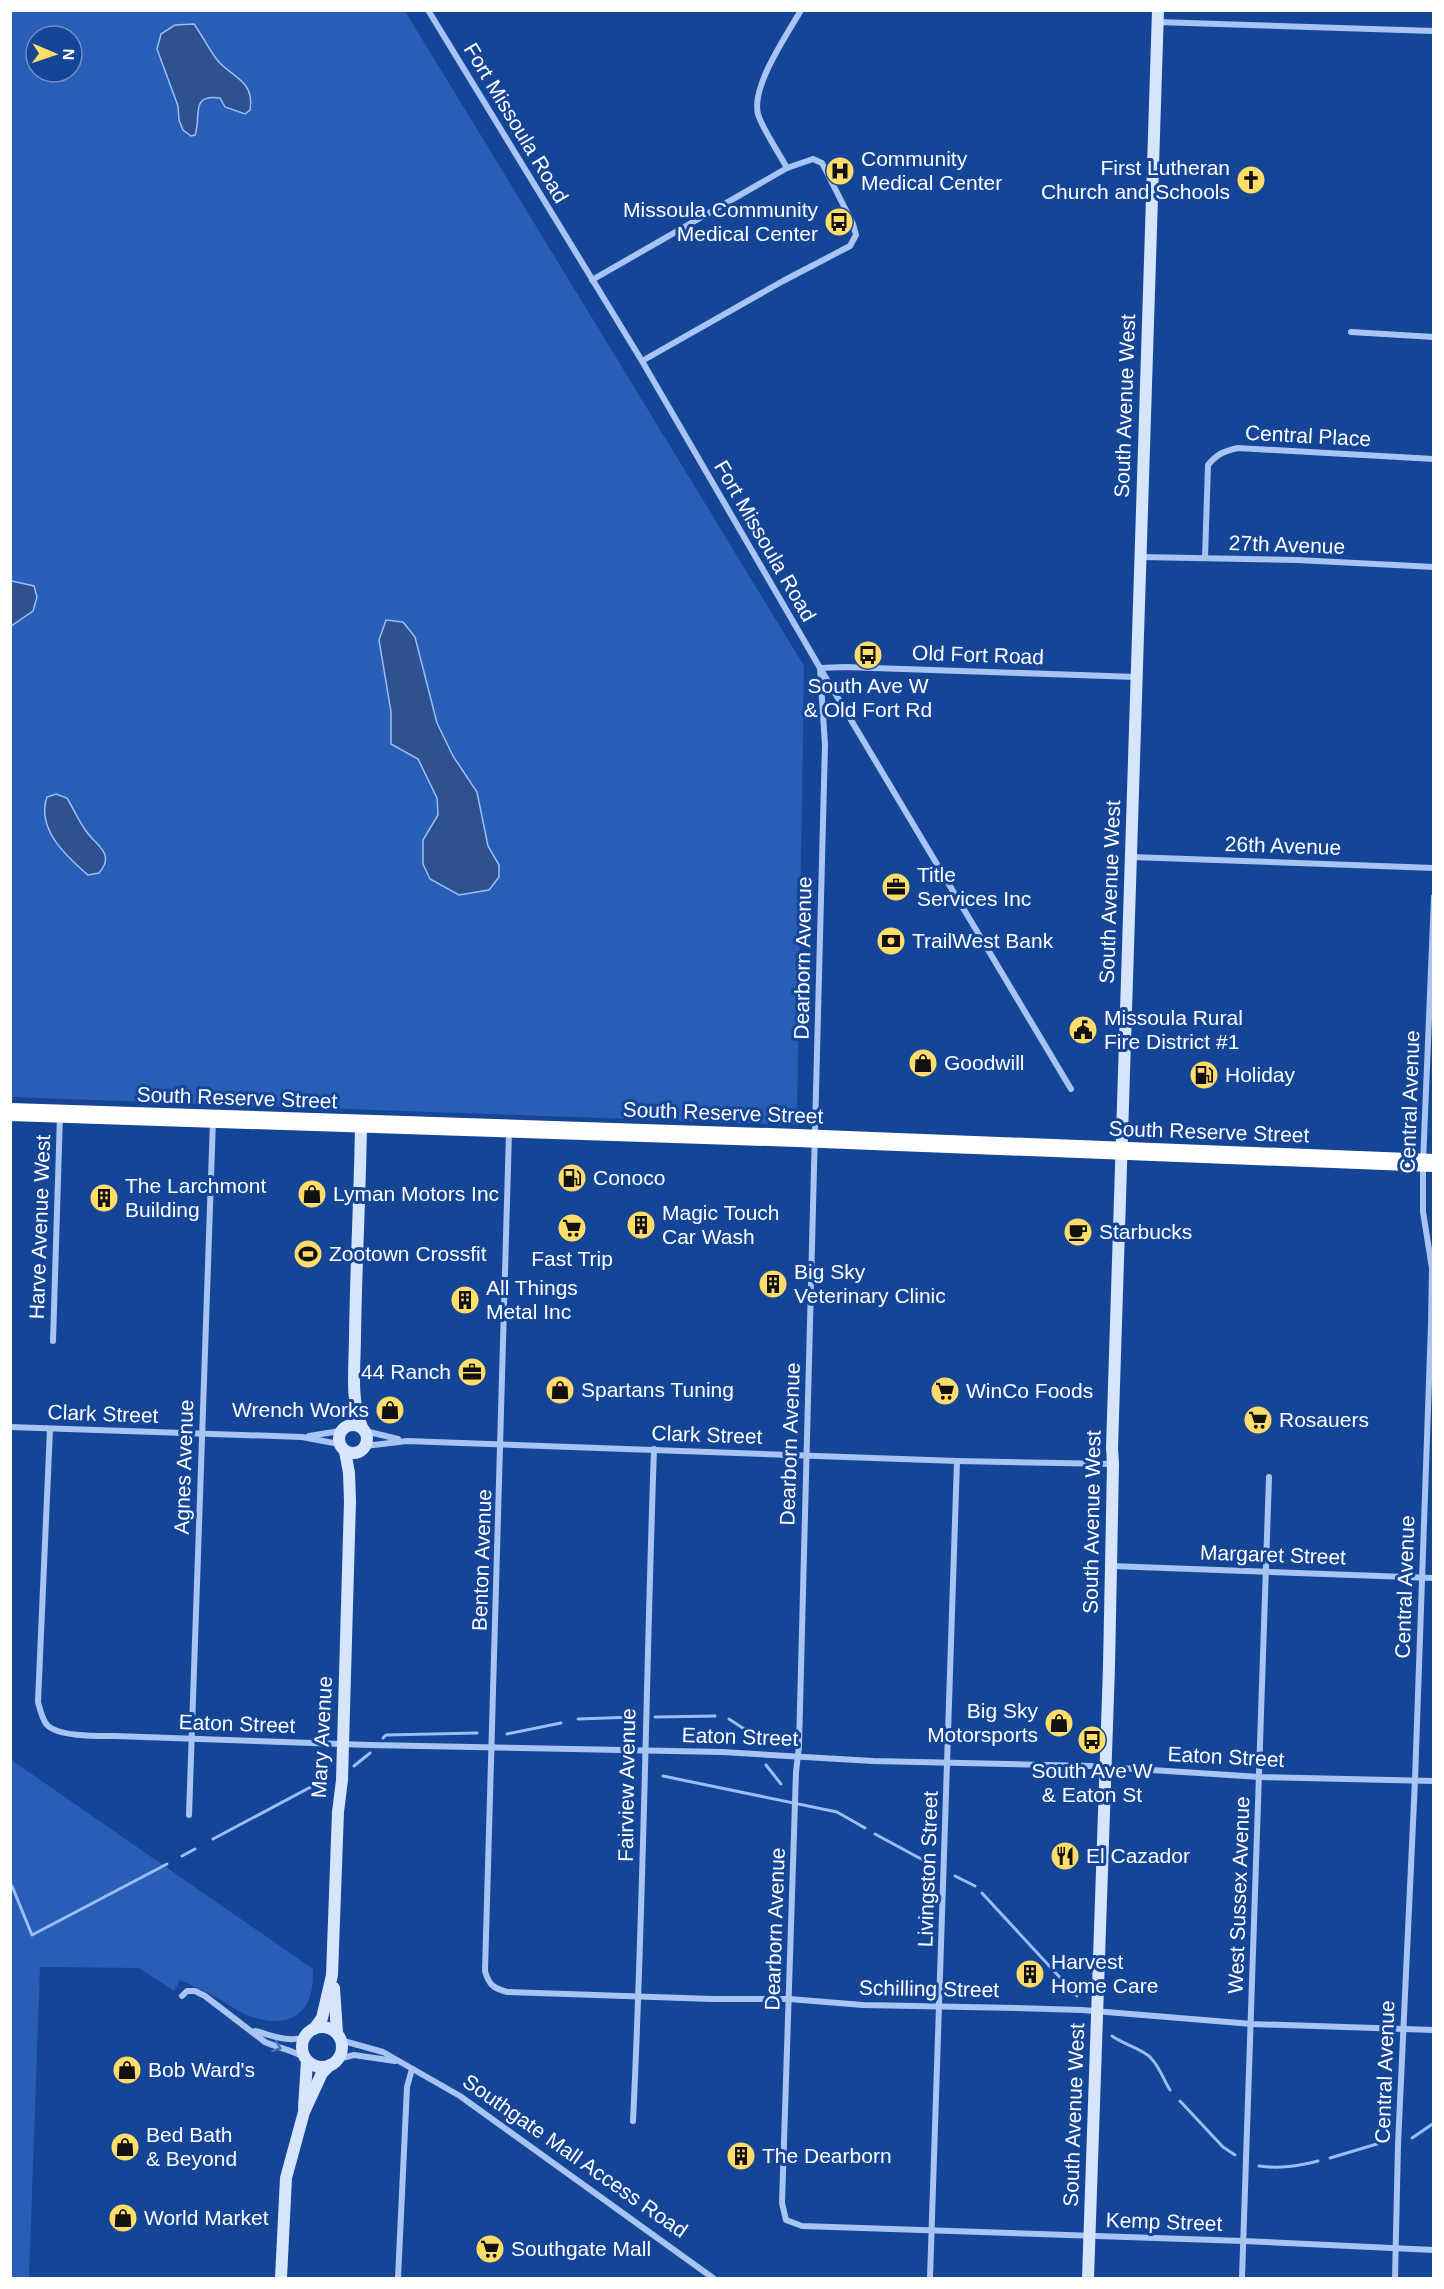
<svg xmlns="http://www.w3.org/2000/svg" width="1444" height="2289" font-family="Helvetica,sans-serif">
  <rect width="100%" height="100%" fill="#154597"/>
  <!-- green -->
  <g fill="#285eb6" fill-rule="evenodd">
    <path d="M11,11H405L804,666L797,1125L11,1097ZM36,36H72V72H36Z"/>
    <path d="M10,1759L313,1969C315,2015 289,2031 247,2015C237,2011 227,2004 218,1998C205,1991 193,1986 180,1980L174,1991L139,1968L40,1967L29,2278H10Z"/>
  </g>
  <!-- water -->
  <g fill="#2e518f" stroke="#9abef5" stroke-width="1.5">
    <path d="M194,24C202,35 209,50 218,61C233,78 255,81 250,110L245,114L225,107L220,98C189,94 202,116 195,135L191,136L183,130L179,120L178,106L157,49L161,34L175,25Z"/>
    <path d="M12,581L34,586L37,597L33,611L11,626L10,582Z"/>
    <path d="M386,620L403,622L415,637L437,723L453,756L477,792L488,846L499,865V877L489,890L459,895L430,879L423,864V840L438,815L437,798L418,759L391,744V712L379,640Z"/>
    <path d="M56,794L67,798C73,808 78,819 84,828C94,845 117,853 99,873L88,875C66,856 36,829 47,797Z"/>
  </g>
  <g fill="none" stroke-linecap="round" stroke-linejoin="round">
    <!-- stream -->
    <g stroke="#9abef5" stroke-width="3">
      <path d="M655,1717L715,1716"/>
      <path d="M578,1719L634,1717"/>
      <path d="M729,1719L758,1738"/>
      <path d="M507,1734L561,1723"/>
      <path d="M383,1738L386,1735L477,1733"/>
      <path d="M766,1765L781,1784"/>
      <path d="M354,1766L370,1753"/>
      <path d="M663,1776L837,1812L865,1828"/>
      <path d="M875,1834L934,1866"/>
      <path d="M213,1839L324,1780"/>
      <path d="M182,1856L195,1849"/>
      <path d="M955,1876L975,1886"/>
      <path d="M10,1886H12L32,1935L167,1864"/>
      <path d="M982,1893L1077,1996"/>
      <path d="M1112,2036C1123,2044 1142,2049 1150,2057C1160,2067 1163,2079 1170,2090"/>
      <path d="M1180,2101L1223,2147L1235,2155"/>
      <path d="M1412,2138L1434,2123"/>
      <path d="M1330,2158L1387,2141"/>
      <path d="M1259,2166C1280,2169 1298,2166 1318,2161"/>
    </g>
    <!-- street -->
    <g stroke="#a7c4f2" stroke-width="6">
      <path d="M428,10L642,361L820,668L1071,1089"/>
      <path d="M1157,22L1434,31"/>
      <path d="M787,168C779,153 762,128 758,114C751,86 787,35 801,10"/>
      <path d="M592,280L787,168L813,159L822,163L853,224L856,235L850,246L783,281L642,361"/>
      <path d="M1351,332L1434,337"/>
      <path d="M1140,557L1297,560L1434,567"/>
      <path d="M1205,558L1208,465C1217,454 1224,451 1238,448L1434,459"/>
      <path d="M820,668L825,745L799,1746L796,1772L782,2203L786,2220L802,2226L1243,2241L1434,2250"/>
      <path d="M820,668L845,667L1136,677"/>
      <path d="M1131,857L1434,868"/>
      <path d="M509,1132L485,1971C489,1985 493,1988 507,1992L712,1999H789L863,2005L1016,2008L1082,2010L1252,2024L1434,2030"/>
      <path d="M53,1341L60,1115"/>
      <path d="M10,1427L302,1437L339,1444"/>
      <path d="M50,1429L38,1702C40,1709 42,1719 47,1725C59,1737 98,1736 115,1736L370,1745L722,1752L873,1761L1090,1766L1260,1777L1434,1781"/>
      <path d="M365,1431L398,1439"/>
      <path d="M309,1436L340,1431"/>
      <path d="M365,1446L407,1441L957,1461L1113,1464"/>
      <path d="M1111,1566L1434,1578"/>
      <path d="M189,1815L213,1120"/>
      <path d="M182,1996L187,1991H195L205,1996L265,2042C278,2048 293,2050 305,2058"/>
      <path d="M255,2031C272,2035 287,2043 305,2037"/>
      <path d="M340,2040L383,2052L460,2096L713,2278"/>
      <path d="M338,2059L354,2055L395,2061"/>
      <path d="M633,2121C644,1897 646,1673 654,1449"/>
      <path d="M398,2278L407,2087L412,2069"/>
      <path d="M930,2278L957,1461"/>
      <path d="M1242,2278L1269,1477"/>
      <path d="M1395,2278L1398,2145L1415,1780L1431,1324L1432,1268L1423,1212V1163L1434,897"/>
    </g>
    <!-- secondary -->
    <g stroke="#d6e4fc" stroke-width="12">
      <path d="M361,1124C360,1195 356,1265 355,1336C355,1365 350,1401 362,1427"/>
      <circle cx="353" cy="1439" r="14"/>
      <path d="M334,1988L337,2033"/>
      <circle cx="322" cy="2047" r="20"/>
      <path d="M314,2029L322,2018L332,1975L338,1812L342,1780L350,1501L349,1473L345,1451"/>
      <path d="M304,2108L307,2061"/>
      <path d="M281,2278L286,2178L304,2112L322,2073L330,2065"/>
      <path d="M1088,2278L1109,1667L1113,1464L1112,1448L1158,10"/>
    </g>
    <!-- highway -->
    <path stroke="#fff" stroke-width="18" d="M10,1112L797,1138L1434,1163"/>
  </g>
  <!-- one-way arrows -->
  <defs><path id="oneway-chevron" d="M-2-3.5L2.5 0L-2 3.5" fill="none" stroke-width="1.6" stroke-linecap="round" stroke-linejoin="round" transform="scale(1.5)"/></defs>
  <use stroke="#4871b7" href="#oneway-chevron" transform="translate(277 2047) rotate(21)"/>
  <!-- icons -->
  <defs>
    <g id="hospital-disc" transform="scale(1.5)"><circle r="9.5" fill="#ffdd68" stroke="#154597"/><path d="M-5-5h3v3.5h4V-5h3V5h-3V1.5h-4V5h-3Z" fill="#111"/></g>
    <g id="church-disc" transform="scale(1.5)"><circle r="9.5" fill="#ffdd68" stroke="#154597"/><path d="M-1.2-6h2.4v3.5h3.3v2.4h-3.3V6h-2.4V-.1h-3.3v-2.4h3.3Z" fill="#111"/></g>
    <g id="bus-disc" transform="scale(1.5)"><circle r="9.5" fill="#ffdd68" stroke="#154597"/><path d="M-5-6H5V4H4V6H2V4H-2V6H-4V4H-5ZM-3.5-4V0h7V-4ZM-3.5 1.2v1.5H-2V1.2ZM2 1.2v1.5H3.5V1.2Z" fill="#111"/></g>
    <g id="office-disc" transform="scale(1.5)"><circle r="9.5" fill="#ffdd68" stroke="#154597"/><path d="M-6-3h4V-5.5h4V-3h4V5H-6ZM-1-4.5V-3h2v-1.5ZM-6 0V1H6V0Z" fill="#111"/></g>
    <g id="bank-disc" transform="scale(1.5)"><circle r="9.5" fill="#ffdd68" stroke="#154597"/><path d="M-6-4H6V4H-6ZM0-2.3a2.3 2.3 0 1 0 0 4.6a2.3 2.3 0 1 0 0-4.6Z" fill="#111"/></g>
    <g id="civic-disc" transform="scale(1.5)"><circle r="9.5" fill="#ffdd68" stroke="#154597"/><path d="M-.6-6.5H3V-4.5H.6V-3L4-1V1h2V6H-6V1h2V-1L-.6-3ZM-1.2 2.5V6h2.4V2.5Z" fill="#111"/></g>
    <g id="shop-disc" transform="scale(1.5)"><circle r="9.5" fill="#ffdd68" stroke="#154597"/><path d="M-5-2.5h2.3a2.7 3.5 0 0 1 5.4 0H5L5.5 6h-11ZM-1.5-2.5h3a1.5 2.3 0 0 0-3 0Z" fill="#111"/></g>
    <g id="fuel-disc" transform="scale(1.5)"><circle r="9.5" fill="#ffdd68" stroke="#154597"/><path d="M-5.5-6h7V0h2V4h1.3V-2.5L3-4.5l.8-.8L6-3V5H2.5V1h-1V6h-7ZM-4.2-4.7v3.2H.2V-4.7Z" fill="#111"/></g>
    <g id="building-disc" transform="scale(1.5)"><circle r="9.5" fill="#ffdd68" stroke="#154597"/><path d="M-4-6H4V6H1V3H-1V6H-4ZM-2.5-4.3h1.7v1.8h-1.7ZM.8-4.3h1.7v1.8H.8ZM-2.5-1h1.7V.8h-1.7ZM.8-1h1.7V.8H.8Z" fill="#111"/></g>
    <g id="supermarket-disc" transform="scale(1.5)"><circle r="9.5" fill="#ffdd68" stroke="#154597"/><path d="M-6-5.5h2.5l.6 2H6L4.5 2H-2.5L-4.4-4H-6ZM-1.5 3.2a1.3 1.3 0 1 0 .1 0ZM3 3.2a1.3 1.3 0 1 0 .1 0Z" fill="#111"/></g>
    <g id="cafe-disc" transform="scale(1.5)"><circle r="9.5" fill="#ffdd68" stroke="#154597"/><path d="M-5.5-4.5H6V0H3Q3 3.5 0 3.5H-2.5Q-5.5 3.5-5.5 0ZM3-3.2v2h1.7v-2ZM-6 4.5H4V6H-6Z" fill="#111"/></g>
    <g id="stadium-disc" transform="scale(1.5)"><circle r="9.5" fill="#ffdd68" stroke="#154597"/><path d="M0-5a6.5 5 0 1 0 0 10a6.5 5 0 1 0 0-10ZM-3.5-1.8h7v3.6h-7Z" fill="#111"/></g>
    <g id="restaurant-disc" transform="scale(1.5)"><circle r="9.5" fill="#ffdd68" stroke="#154597"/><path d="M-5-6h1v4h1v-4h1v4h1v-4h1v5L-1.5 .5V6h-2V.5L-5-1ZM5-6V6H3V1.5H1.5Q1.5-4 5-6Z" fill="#111"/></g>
  </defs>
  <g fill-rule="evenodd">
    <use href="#hospital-disc" x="840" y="171"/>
    <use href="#church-disc" x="1251" y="180"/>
    <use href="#bus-disc" x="839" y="222"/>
    <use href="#bus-disc" x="868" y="655"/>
    <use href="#office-disc" x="896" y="887"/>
    <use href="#bank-disc" x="891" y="941"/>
    <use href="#civic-disc" x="1083" y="1030"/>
    <use href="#shop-disc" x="923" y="1063"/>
    <use href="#fuel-disc" x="1204" y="1075"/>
    <use href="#fuel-disc" x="572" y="1178"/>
    <use href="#shop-disc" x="312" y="1194"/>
    <use href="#building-disc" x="104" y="1198"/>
    <use href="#building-disc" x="641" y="1225"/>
    <use href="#supermarket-disc" x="572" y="1228"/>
    <use href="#cafe-disc" x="1078" y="1232"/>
    <use href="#stadium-disc" x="308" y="1254"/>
    <use href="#building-disc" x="773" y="1284"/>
    <use href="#building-disc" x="465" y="1300"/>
    <use href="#office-disc" x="472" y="1372"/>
    <use href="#shop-disc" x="560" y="1390"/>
    <use href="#supermarket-disc" x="945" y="1391"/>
    <use href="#shop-disc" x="390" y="1410"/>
    <use href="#supermarket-disc" x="1258" y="1420"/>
    <use href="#shop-disc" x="1059" y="1723"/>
    <use href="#bus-disc" x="1092" y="1740"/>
    <use href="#restaurant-disc" x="1065" y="1856"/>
    <use href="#building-disc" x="1030" y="1974"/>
    <use href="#shop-disc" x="127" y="2070"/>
    <use href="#shop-disc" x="125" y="2147"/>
    <use href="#building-disc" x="741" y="2156"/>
    <use href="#shop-disc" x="123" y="2218"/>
    <use href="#supermarket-disc" x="490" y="2249"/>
  </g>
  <g text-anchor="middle" stroke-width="6" stroke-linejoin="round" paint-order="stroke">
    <!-- street labels -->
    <g font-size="21" fill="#fff" stroke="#154597">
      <text transform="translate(516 123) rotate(59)" y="7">Fort Missoula Road</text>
      <text transform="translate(1125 406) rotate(-88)" y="7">South Avenue West</text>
      <text transform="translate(1308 436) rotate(3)" y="7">Central Place</text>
      <text transform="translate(765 541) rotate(60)" y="7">Fort Missoula Road</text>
      <text transform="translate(1287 545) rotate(2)" y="7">27th Avenue</text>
      <text transform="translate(978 655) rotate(2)" y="7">Old Fort Road</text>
      <text transform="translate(1283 846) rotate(2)" y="7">26th Avenue</text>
      <text transform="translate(1110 892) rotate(-88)" y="7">South Avenue West</text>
      <text transform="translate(803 958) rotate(-89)" y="7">Dearborn Avenue</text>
      <text transform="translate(237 1098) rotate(2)" y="7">South Reserve Street</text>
      <text transform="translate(1410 1102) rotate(-88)" y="7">Central Avenue</text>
      <text transform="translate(723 1113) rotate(2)" y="7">South Reserve Street</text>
      <text transform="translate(1209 1132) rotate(2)" y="7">South Reserve Street</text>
      <text transform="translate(40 1227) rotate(-88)" y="7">Harve Avenue West</text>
      <text transform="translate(103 1414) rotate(2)" y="7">Clark Street</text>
      <text transform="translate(707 1435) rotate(2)" y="7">Clark Street</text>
      <text transform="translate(790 1444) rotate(-88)" y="7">Dearborn Avenue</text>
      <text transform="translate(184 1467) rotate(-88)" y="7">Agnes Avenue</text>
      <text transform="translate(1092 1522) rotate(-89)" y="7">South Avenue West</text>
      <text transform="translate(1273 1555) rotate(2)" y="7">Margaret Street</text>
      <text transform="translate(482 1560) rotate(-88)" y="7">Benton Avenue</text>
      <text transform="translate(1405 1587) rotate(-88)" y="7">Central Avenue</text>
      <text transform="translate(237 1724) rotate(2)" y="7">Eaton Street</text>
      <text transform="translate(322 1737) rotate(-87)" y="7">Mary Avenue</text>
      <text transform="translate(740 1737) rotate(2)" y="7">Eaton Street</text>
      <text transform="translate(1226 1757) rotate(3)" y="7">Eaton Street</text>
      <text transform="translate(627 1785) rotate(-89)" y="7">Fairview Avenue</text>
      <text transform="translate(928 1869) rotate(-88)" y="7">Livingston Street</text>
      <text transform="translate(1239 1895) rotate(-88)" y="7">West Sussex Avenue</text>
      <text transform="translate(775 1929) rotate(-88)" y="7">Dearborn Avenue</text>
      <text transform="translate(929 1989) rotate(1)" y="7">Schilling Street</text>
      <text transform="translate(1385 2072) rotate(-88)" y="7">Central Avenue</text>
      <text transform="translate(1074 2115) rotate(-88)" y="7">South Avenue West</text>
      <text transform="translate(575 2156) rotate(35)" y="7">Southgate Mall Access Road</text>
      <text transform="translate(1164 2222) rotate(2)" y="7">Kemp Street</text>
    </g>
    <!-- poi labels -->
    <g font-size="21" fill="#fff" stroke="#154597" text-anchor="start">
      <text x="861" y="166">Community<tspan x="861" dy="24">Medical Center</tspan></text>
      <text x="1230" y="175" text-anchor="end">First Lutheran<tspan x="1230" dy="24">Church and Schools</tspan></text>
      <text x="818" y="217" text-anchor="end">Missoula Community<tspan x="818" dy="24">Medical Center</tspan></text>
      <text x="868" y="693" text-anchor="middle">South Ave W<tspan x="868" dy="24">&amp; Old Fort Rd</tspan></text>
      <text x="917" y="882">Title<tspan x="917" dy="24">Services Inc</tspan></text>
      <text x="912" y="948">TrailWest Bank</text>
      <text x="1104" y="1025">Missoula Rural<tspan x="1104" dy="24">Fire District #1</tspan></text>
      <text x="944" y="1070">Goodwill</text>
      <text x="1225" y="1082">Holiday</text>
      <text x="593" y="1185">Conoco</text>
      <text x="125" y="1193">The Larchmont<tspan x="125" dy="24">Building</tspan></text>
      <text x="333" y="1201">Lyman Motors Inc</text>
      <text x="662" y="1220">Magic Touch<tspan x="662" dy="24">Car Wash</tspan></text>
      <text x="1099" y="1239">Starbucks</text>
      <text x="329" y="1261">Zootown Crossfit</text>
      <text x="572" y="1266" text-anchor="middle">Fast Trip</text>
      <text x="794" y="1279">Big Sky<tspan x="794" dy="24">Veterinary Clinic</tspan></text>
      <text x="486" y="1295">All Things<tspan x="486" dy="24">Metal Inc</tspan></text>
      <text x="451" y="1379" text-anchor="end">44 Ranch</text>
      <text x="581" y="1397">Spartans Tuning</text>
      <text x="966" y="1398">WinCo Foods</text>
      <text x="369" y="1417" text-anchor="end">Wrench Works</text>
      <text x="1279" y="1427">Rosauers</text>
      <text x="1038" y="1718" text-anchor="end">Big Sky<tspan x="1038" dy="24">Motorsports</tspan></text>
      <text x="1092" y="1778" text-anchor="middle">South Ave W<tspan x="1092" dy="24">&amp; Eaton St</tspan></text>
      <text x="1086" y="1863">El Cazador</text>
      <text x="1051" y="1969">Harvest<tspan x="1051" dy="24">Home Care</tspan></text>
      <text x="148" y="2077">Bob Ward's</text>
      <text x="146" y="2142">Bed Bath<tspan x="146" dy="24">&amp; Beyond</tspan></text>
      <text x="762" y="2163">The Dearborn</text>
      <text x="144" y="2225">World Market</text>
      <text x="511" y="2256">Southgate Mall</text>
    </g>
  </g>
  <!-- border -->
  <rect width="1444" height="2289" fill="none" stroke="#ffffff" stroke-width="24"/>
  <!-- north arrow -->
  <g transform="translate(54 54) rotate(92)"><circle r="28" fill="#154597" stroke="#738fc1" stroke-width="1.5"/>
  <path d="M0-4.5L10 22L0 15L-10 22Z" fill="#ffdd68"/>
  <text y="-9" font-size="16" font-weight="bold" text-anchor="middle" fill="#ffffff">N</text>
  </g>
</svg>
